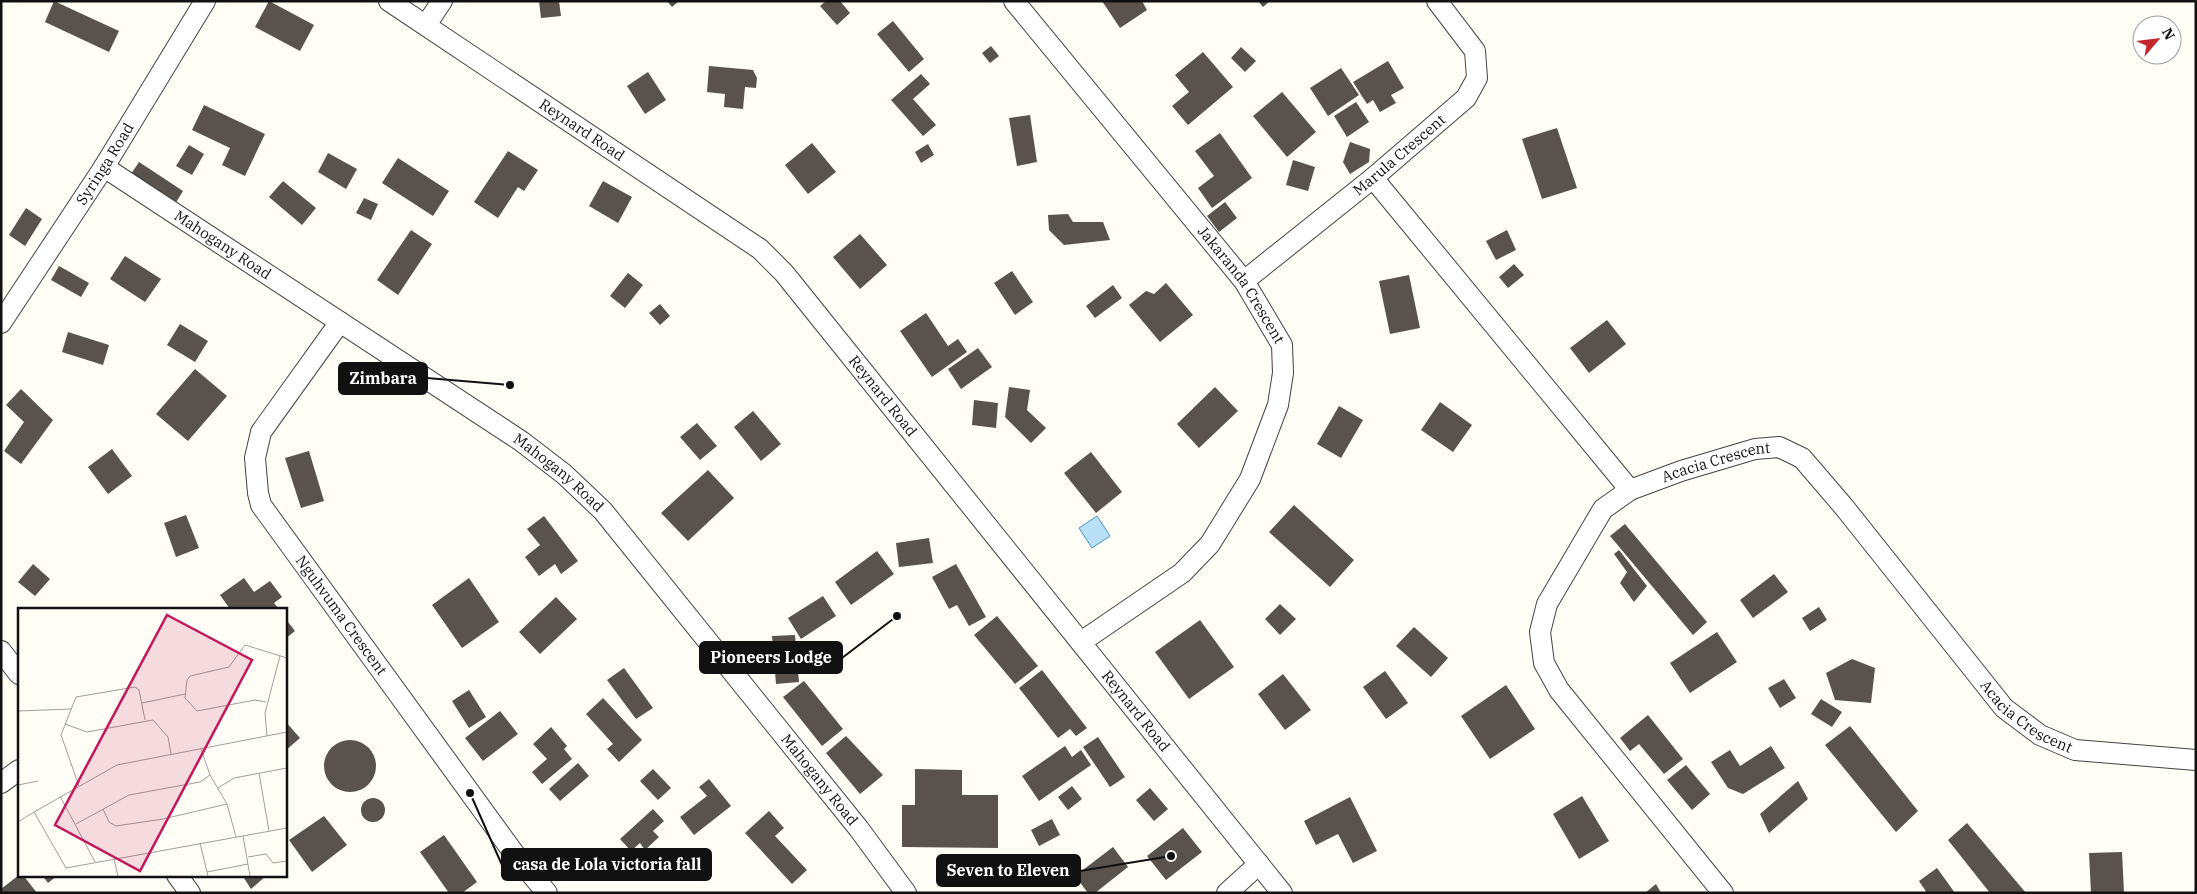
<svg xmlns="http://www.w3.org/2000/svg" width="2197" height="894" font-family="'IBM Plex Serif',serif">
  <rect width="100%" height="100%" fill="#fffdf5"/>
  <!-- water -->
  <path fill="#b9e0f7" stroke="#3f96cf" d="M1097,516L1110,536L1092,548L1079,528Z"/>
  <!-- building -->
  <g fill="#5a524d">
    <path d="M54,1L119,31L109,52L45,22Z"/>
    <path d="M269,1L314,25L300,51L255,27Z"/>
    <path d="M539,1H559L561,16L541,18Z"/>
    <path d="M667,1H679L672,7Z"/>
    <path d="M826,1H840L850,13L837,25L820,6Z"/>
    <path d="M1102,1H1142L1147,10L1120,28Z"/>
    <path d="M1258,1H1270L1263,7Z"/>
    <path d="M893,21L924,59L909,72L877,34Z"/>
    <path d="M991,46L999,56L990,63L982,53Z"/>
    <path d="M1241,47L1256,61L1245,72L1231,58Z"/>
    <path d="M1203,52L1233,87L1188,125L1172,106L1189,92L1175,75Z"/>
    <path d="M1388,61L1404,88L1391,95L1396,103L1380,112L1373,100L1367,104L1353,82Z"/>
    <path d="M709,66L753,70L757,78L756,88L745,87L743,109L724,107L725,94L707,92Z"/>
    <path d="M1341,68L1359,95L1328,116L1310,88Z"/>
    <path d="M648,72L666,100L645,114L627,86Z"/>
    <path d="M921,74L930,84L913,99L936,125L923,136L891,100Z"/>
    <path d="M1282,92L1316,132L1287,157L1253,116Z"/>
    <path d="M1356,102L1369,122L1347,137L1334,116Z"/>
    <path d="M204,105L265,134L245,176L222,165L230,148L192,130Z"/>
    <path d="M1030,115L1037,162L1017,166L1009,118Z"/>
    <path d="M1557,128L1577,188L1542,199L1522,139Z"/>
    <path d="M1220,133L1252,178L1212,208L1198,188L1214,176L1195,151Z"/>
    <path d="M1350,142L1370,149L1369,162L1350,174L1343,162Z"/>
    <path d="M812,143L836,172L808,194L785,165Z"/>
    <path d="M928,144L934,155L921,163L915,152Z"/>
    <path d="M189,145L204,154L192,175L176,166Z"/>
    <path d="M508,151L538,170L524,191L518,187L498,218L474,202Z"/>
    <path d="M328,153L357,169L346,189L318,172Z"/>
    <path d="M398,158L449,191L433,216L382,183Z"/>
    <path d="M1293,160L1315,167L1308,191L1286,185Z"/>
    <path d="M139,162L183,191L172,209L127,180Z"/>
    <path d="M283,181L316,208L302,225L269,197Z"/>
    <path d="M603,181L632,197L618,223L589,206Z"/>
    <path d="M364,198L378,204L371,220L356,213Z"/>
    <path d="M1225,202L1237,218L1219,232L1207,216Z"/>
    <path d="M26,208L42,219L25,246L9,235Z"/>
    <path d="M1068,214L1073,222H1103L1110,240L1064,245L1049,230L1048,215Z"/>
    <path d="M411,230L432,244L398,295L377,280Z"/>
    <path d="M1507,230L1516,250L1496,260L1486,241Z"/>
    <path d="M860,234L887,265L860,289L833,257Z"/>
    <path d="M125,256L161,279L145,302L110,279Z"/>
    <path d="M1514,264L1524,275L1508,288L1499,277Z"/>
    <path d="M59,266L89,283L81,297L51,280Z"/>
    <path d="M1012,271L1033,302L1015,315L994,283Z"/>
    <path d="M628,273L643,285L625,308L610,296Z"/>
    <path d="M1409,275L1420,328L1390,334L1379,281Z"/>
    <path d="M1166,283L1193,315L1160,342L1129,305L1146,291L1154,294Z"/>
    <path d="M1113,285L1122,298L1095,318L1086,306Z"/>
    <path d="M660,304L670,316L660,325L649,313Z"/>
    <path d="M926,313L948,346L958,339L967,352L932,377L900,331Z"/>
    <path d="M1607,320L1626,344L1589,373L1570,348Z"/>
    <path d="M180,324L208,341L195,362L167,345Z"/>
    <path d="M68,332L109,345L103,365L62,352Z"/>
    <path d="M978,348L992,367L961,389L948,369Z"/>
    <path d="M195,369L227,396L188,441L156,414Z"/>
    <path d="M1009,387L1030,390L1027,410L1046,428L1031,443L1005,417Z"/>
    <path d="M1215,387L1238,411L1199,448L1177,424Z"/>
    <path d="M21,389L53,420L21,464L4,451L24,422L6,405Z"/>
    <path d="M974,400L998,403L996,428L972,425Z"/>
    <path d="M1440,402L1472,425L1453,452L1421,430Z"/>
    <path d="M1339,406L1363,420L1341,458L1317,444Z"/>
    <path d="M753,411L781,444L761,461L734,427Z"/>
    <path d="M697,423L717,446L700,460L680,437Z"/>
    <path d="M112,449L132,476L108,494L88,467Z"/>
    <path d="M309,451L324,501L301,508L285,458Z"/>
    <path d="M1091,452L1122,492L1096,513L1064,473Z"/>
    <path d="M708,470L734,498L688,541L661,513Z"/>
    <path d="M1294,505L1354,560L1330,587L1269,532Z"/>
    <path d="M186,515L199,548L176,557L164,523Z"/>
    <path d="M544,516L578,561L561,574L555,564L539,576L525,557L540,545L527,529Z"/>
    <path d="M1625,524L1707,622L1693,635L1610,536Z"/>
    <path d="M929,538L933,563L899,567L896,543Z"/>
    <path d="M1619,550L1647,586L1634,602L1620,583L1627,572L1614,554Z"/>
    <path d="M877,551L894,574L851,605L835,582Z"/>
    <path d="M33,564L50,579L35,596L18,582Z"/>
    <path d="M956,564L986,617L969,626L957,605L949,609L932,577Z"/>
    <path d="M1774,574L1788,592L1753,618L1740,600Z"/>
    <path d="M244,578L254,592L270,581L282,597L274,603L279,609H230L220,595Z"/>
    <path d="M469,578L499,622L462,648L432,605Z"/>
    <path d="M823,596L836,616L801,639L788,618Z"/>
    <path d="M556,597L577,619L540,654L519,632Z"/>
    <path d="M1280,604L1296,619L1280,635L1265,619Z"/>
    <path d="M1819,607L1827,620L1810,631L1802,618Z"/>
    <path d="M997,616L1038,666L1015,684L974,635Z"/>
    <path d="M285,618L295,631L285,639Z"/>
    <path d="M1200,620L1234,667L1189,699L1155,652Z"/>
    <path d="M1414,627L1448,658L1431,677L1396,646Z"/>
    <path d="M1717,632L1737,662L1690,693L1670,663Z"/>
    <path d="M795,635L799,682L776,684L772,636Z"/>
    <path d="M1852,659L1875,668L1871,703L1835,700L1826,673Z"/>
    <path d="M624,668L653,708L636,719L607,680Z"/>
    <path d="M1042,670L1087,728L1076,736L1070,729L1058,738L1019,688Z"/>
    <path d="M1385,671L1408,703L1386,719L1363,687Z"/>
    <path d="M1283,674L1311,710L1285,730L1258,694Z"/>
    <path d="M1784,679L1796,698L1780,708L1768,688Z"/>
    <path d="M804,681L843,729L822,746L783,697Z"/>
    <path d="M1506,685L1535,729L1490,759L1461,716Z"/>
    <path d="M469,690L486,717L469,728L452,701Z"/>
    <path d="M603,698L642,740L619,762L607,749L613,744L586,714Z"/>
    <path d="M1821,699L1842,712L1832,727L1811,714Z"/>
    <path d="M500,711L518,734L483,761L465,738Z"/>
    <path d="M1648,715L1683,759L1664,774L1639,744L1630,751L1620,738Z"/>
    <path d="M285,721L300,738L285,751Z"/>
    <path d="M1850,726L1918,811L1896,832L1825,745Z"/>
    <path d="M551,727L567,746L564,749L572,759L542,784L532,772L547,759L533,744Z"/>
    <path d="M846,736L883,775L860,794L826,753Z"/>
    <path d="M1098,737L1125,777L1110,787L1083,747Z"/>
    <circle cx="350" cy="766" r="26"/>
    <path d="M1065,746L1072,757L1081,750L1091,765L1039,801L1022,776Z"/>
    <path d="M1771,746L1785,768L1743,794L1728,788L1711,762L1730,750L1740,766Z"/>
    <path d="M578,763L589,776L560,801L549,789Z"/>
    <path d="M1686,765L1710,794L1692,810L1667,780Z"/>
    <path d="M653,769L671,788L658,800L640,781Z"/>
    <path d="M915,769L962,770V795H998V848L902,847V805H915Z"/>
    <path d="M709,779L731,806L694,835L680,817L707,796L699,787Z"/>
    <path d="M1798,781L1808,799L1769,833L1760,814Z"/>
    <path d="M1072,786L1082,799L1068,810L1058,797Z"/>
    <path d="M1150,788L1168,809L1154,821L1136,800Z"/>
    <path d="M1582,796L1609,841L1579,859L1553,814Z"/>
    <path d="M1350,797L1377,851L1353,863L1338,834L1316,845L1304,821Z"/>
    <circle cx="373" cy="810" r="12"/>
    <path d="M653,809L664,821L653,831L659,837L645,850L640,843L631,851L620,839Z"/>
    <path d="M769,811L784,828L775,836L807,870L792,884L745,833Z"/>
    <path d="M324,816L347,845L312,872L289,840Z"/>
    <path d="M1052,819L1060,835L1039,846L1031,830Z"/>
    <path d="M1967,823L2026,893H1990L1948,840Z"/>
    <path d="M1183,828L1202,852L1166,880L1147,856Z"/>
    <path d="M444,835L477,882L462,893H449L420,852Z"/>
    <path d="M1113,847L1128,867L1095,893H1088L1075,876Z"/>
    <path d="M2122,852L2124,893H2091L2089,853Z"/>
    <path d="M1937,868L1955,893H1927L1919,881Z"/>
    <path d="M19,875H23L37,893H1V889Z"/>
    <path d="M42,875H58L48,883Z"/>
    <path d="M242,875H267L251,889Z"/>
    <path d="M1656,884L1661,893H1645Z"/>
  </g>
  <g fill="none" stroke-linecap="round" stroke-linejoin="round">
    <!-- minor casing -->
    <g stroke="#444" stroke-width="22">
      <g id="minor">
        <path id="s1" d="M389,1L760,249L784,273L1282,893"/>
        <path id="s2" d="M1014,1L1244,281L1282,345L1283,373L1278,405L1250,479L1210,544L1182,573L1081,642"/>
        <path d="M426,25L442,1"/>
        <path id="s3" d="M104,167L521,441L564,474L603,511L859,829L906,893"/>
        <path d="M1373,178L1630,490"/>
        <path id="s4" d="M1244,281L1373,178L1466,98L1477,78L1475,51L1437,1"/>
        <path id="s5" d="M340,322L261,432L255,458L258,493L261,505L516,856L547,893"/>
        <path id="s6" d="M1,323L104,167L205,1"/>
        <path d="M1,651L19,674"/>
        <path d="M1,783L19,770"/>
        <path d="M177,875L190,893"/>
        <path d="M1227,893L1259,864"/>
        <path id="s7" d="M1723,893L1559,690L1544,663L1540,632L1547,604L1603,509L1630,490L1681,471L1755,449L1779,447L1802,458L1844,507L2004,708L2040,735L2075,750L2196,760"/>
      </g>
    </g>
    <!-- minor -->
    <use href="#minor" stroke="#fff" stroke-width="20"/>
  </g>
  <g text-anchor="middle" stroke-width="5" stroke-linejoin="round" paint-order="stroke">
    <!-- street labels -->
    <g font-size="15" fill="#111" stroke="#fff">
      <text dy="5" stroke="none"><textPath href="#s1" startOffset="232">Reynard Road</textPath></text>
      <text dy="5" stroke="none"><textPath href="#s4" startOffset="200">Marula Crescent</textPath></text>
      <text dy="5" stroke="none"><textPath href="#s6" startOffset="190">Syringa Road</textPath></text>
      <text dy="5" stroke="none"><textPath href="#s3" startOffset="142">Mahogany Road</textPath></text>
      <text dy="5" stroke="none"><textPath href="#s2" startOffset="364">Jakaranda Crescent</textPath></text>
      <text dy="5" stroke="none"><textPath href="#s1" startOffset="638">Reynard Road</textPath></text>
      <text dy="5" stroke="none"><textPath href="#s7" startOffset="586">Acacia Crescent</textPath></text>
      <text dy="5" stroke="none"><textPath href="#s3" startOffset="548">Mahogany Road</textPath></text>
      <text dy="5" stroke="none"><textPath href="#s5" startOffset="346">Nguhvuma Crescent</textPath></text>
      <text dy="5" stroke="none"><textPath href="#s1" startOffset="1042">Reynard Road</textPath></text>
      <text dy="5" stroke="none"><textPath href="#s7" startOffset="1021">Acacia Crescent</textPath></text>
      <text dy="5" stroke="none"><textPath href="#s3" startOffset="952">Mahogany Road</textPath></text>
    </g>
  </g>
  <!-- overview -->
  <g transform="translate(18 608)">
    <rect width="269" height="269" fill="#fffdf5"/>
    <path fill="none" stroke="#a09f9a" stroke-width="1" d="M248,94L237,92L179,103L167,90L169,72L172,68L211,59L227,37L269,50M124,95L167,86M0,103L53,101M47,116L69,124L135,112L150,129L153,146M269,124L99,157L16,204L48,260L269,220M249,128L247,105L262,48M183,141L192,167L209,196L218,229M241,165L251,223M0,177L20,173M61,178L43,127L58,89L117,79L121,82L127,112M200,180L216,170L269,160M42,188L77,254M85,201L91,214L98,218L145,211L209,196M0,214L16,204M58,216L111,187L182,174L192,167M225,228L232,268M182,235L190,268M230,249L248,246L255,255L269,253M96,251L100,268M189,264L230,256"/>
    <path fill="#c2185b" fill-opacity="0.15" stroke="#c2185b" stroke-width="2.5" d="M149,7L234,52L122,263L37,217Z"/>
    <rect width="269" height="269" fill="none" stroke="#111" stroke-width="2.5"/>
  </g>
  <!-- callouts -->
  <path fill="none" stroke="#111" stroke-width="2" d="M510 385L427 378M897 616L842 658M470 793L502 865M1171 856L1080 871"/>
  <g fill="#111" stroke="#fff" stroke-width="2">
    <circle cx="510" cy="385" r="5"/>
    <circle cx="897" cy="616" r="5"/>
    <circle cx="470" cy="793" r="5"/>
    <circle cx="1171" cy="856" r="5"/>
  </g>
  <g fill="#111" stroke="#111" stroke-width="2">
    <rect x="339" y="363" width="88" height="31" rx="5"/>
    <rect x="700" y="642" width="142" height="31" rx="5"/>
    <rect x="502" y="849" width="209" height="31" rx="5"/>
    <rect x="937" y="855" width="143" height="31" rx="5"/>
  </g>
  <g font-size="16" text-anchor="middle" font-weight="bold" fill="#fff">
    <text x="383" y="384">Zimbara</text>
    <text x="771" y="663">Pioneers Lodge</text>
    <text x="607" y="870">casa de Lola victoria fall</text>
    <text x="1008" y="876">Seven to Eleven</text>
  </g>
  <!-- border -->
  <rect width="2197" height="894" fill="none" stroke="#111111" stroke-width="5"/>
  <!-- north arrow -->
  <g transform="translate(2157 40) rotate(62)"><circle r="24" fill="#ffffff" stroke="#a0a0a0"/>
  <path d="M0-4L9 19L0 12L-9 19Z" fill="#c4262e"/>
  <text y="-8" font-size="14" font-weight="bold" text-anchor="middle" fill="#111111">N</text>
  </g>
</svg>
